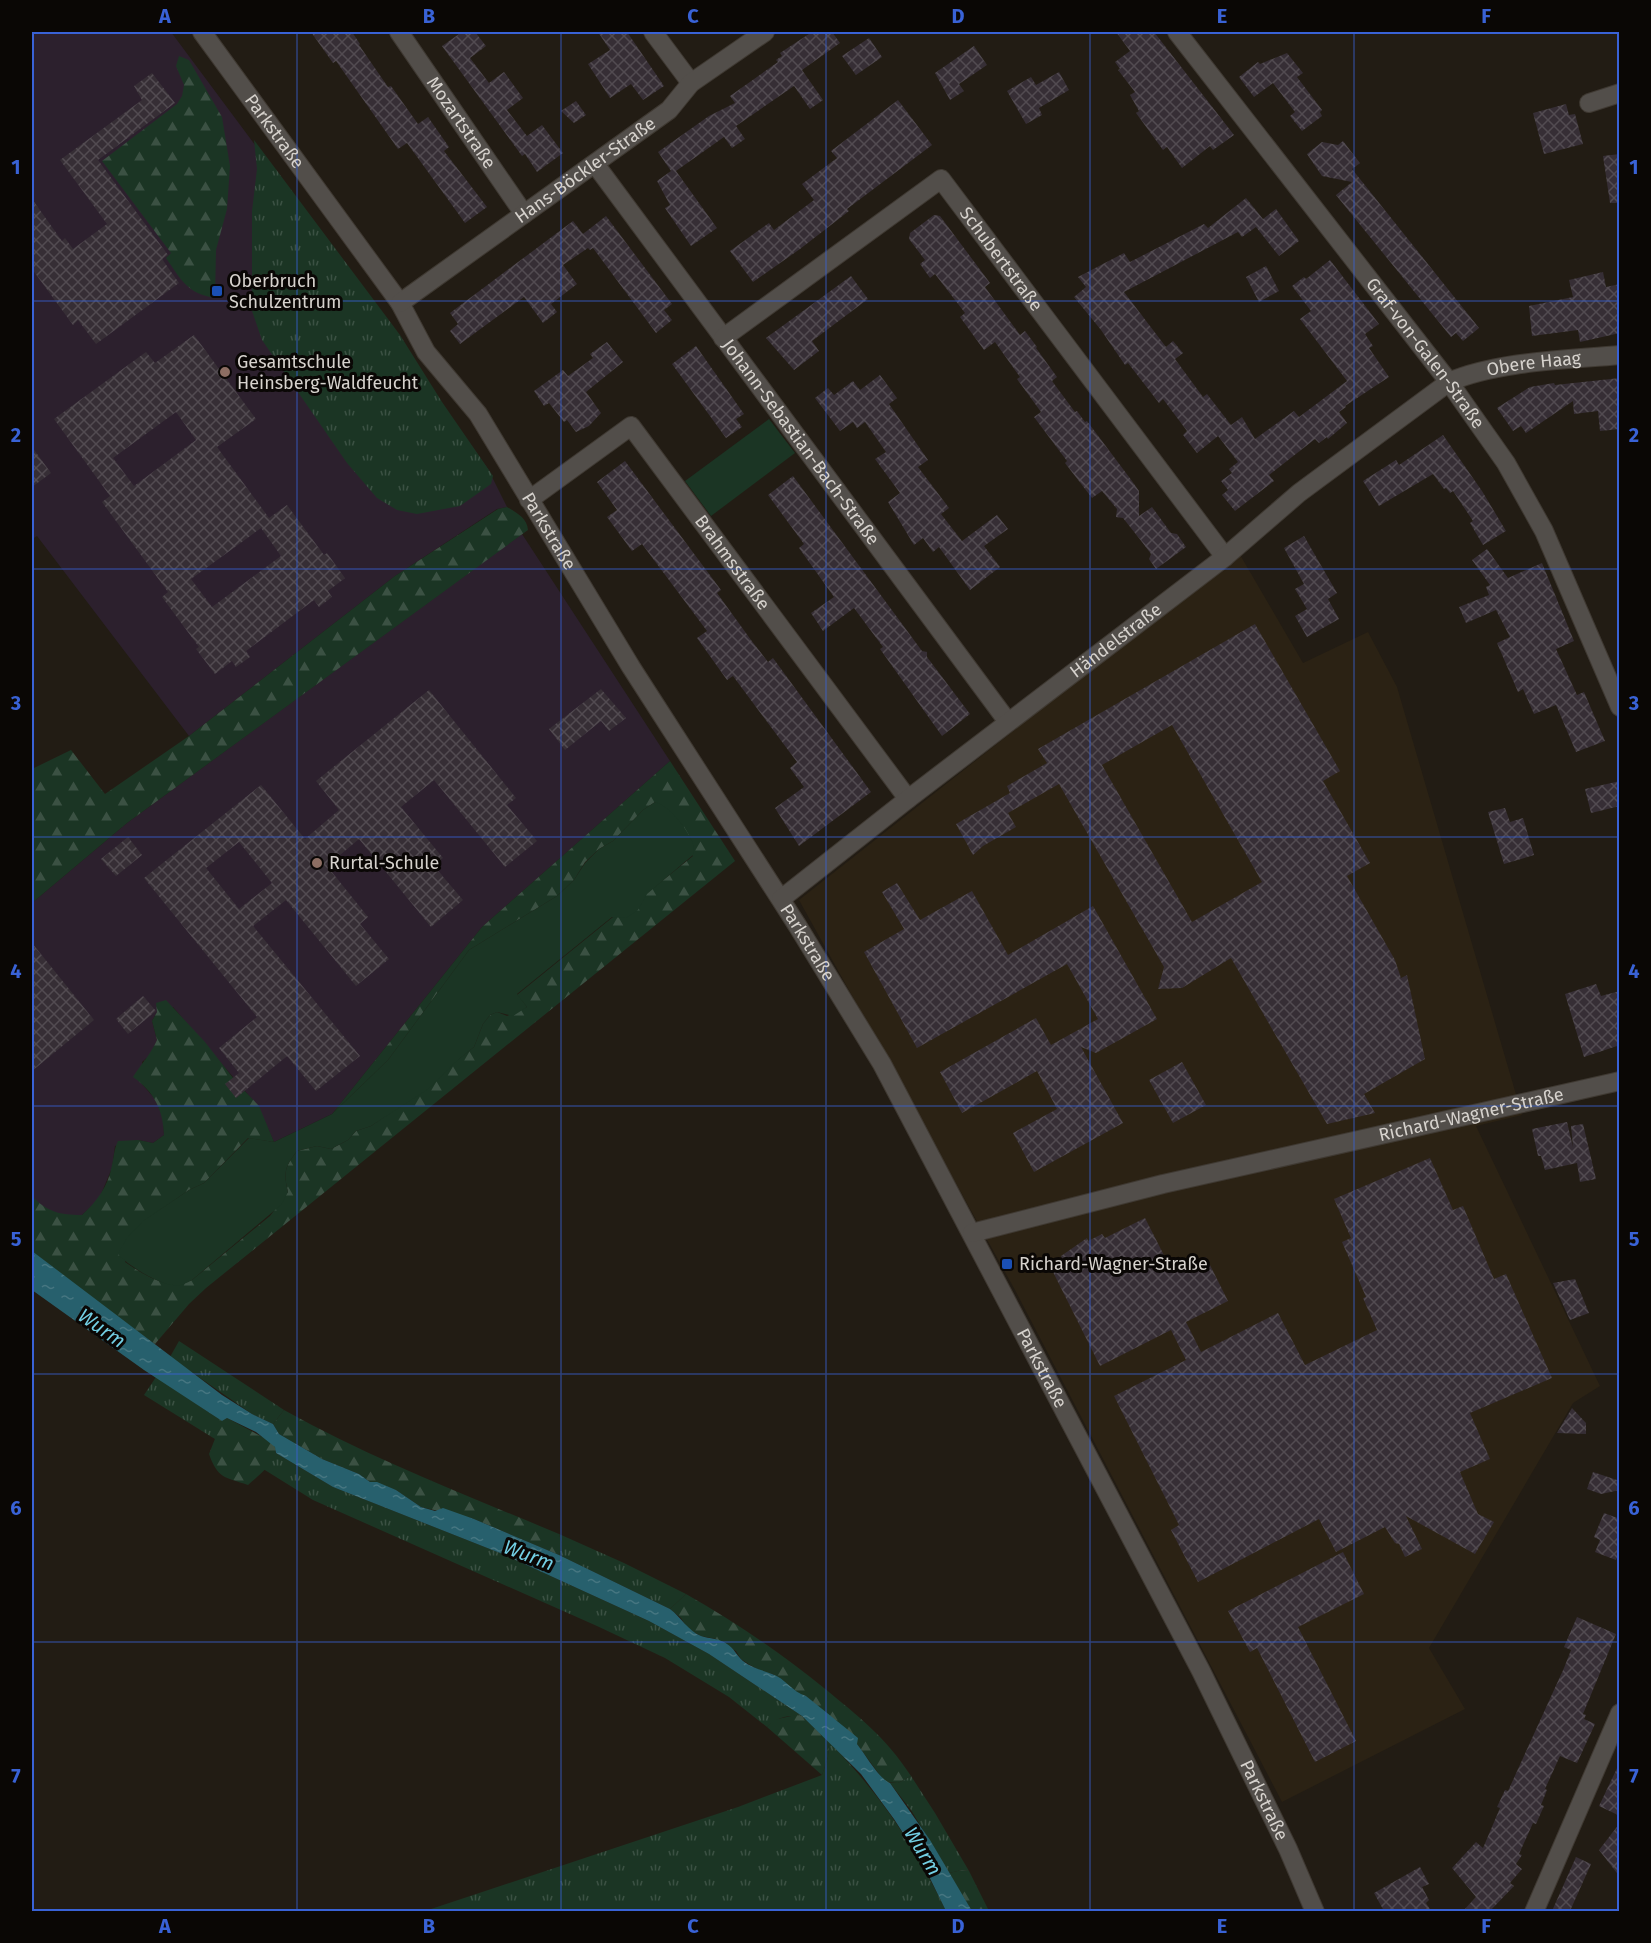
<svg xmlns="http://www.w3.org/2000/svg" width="1651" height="1943" font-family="'Fira Sans',sans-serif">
  <defs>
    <pattern id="grass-tufts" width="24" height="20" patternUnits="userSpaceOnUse" patternTransform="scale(1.5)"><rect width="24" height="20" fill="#1b3524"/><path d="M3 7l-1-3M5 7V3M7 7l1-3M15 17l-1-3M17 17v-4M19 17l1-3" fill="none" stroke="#3b5143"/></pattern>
    <pattern id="forest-firs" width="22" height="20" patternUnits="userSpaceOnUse" patternTransform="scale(1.5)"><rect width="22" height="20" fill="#1b3524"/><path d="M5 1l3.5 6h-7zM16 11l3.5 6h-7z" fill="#3b5143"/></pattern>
    <pattern id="water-ripples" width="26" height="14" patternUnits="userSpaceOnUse" patternTransform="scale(1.5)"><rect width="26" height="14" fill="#27606d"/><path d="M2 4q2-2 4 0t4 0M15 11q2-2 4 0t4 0" fill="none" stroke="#467681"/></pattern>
    <pattern id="building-cross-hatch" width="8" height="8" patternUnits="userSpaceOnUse" patternTransform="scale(1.5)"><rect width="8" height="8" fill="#362e35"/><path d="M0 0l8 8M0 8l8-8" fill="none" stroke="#524b51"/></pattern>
  </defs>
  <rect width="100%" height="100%" fill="#221c14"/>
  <!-- built -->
  <path fill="#2b2214" d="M1239,553L1303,663L1368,632L1397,687L1522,1115L1476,1126L1600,1386L1573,1403L1429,1648L1465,1709L1282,1802L1015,1290L799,900Z"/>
  <!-- education -->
  <g fill="#2c202d">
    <path d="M32,32H171L351,274L488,469L507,507L497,509L395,576L189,736L37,536L32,539Z"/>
    <path d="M522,534L670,761L482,927L332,1114L274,1142L258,1106L173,1007L157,1012L152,1021L157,1040L151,1054L142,1062V1084L155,1099L163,1117L164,1135L153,1143L138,1140L115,1146L112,1168L99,1199L82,1215L32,1216V903L127,823Z"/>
  </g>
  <!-- grass -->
  <g fill="url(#grass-tufts)">
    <path d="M254,140L400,335L442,402L493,476L491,484L460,506L417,514L397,510L377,498L347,463L262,340L252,311V211L257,169Z"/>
    <path d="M179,1341L284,1410L273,1424L252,1414L170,1357Z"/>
    <path d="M156,1377L222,1421L333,1487L505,1555L649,1621L709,1654L802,1716C789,1715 776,1717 767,1727L729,1697L665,1658L597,1626L313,1500L144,1395Z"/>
    <path d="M559,1534L624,1563L686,1594L670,1609L559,1555L562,1544Z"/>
    <path d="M829,1742C881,1795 914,1845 946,1911L422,1912L738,1807L822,1775L828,1757Z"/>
    <path d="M911,1776L935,1813L969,1871L962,1870L949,1873L911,1810L890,1783H898Z"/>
  </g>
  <!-- forest -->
  <g fill="url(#forest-firs)">
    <path d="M179,56L189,60L222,117L230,166L227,209L216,250L215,298C187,293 182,281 166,258L171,253L102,161L177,104L182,96L184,85L176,66Z"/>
    <path d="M507,507C517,513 527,518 528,530L127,823L32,903V769L71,750L105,794L189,736L395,576L498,509Z"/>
    <path d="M670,761L735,861L206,1288L189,1304L155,1344L93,1299L32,1251V1196C47,1212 60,1215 82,1215C97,1201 108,1187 112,1165C114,1157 114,1149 118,1141L138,1140L153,1143L164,1135C163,1109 154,1092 133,1077C141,1064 151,1054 157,1040L152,1021L157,1012L156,1003L166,1000L205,1042L237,1083L259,1106L274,1142L248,1138L204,1183L189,1190L144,1221L125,1262C144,1275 170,1292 192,1280L270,1216L288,1192C283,1172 285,1167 297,1151L317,1146L331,1149L348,1140L356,1131L371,1126L387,1115L474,1047L483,1024L490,1015L497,1012L507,1016L527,1007L517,995L613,917L637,910L646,894L693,856L655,802L643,810L613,841L599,849L585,862L574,880L557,896L469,950L388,1060L332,1114L482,927Z"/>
    <path d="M284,1410C372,1459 466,1495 559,1534L562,1544L559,1555L474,1519L421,1507L396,1490L370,1482L359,1474L322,1459L279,1434L273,1424Z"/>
    <path d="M227,1418L268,1440L276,1447C277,1462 259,1475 248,1485C225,1477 218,1479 209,1454L222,1421Z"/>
    <path d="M686,1594C734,1621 781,1653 824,1688C859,1717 885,1736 911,1776L898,1783L885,1782L857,1744L806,1696L796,1693L773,1674L763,1672L750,1665L741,1659L736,1651L716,1639L701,1636L688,1629L681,1618L670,1609Z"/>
    <path d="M796,1715L802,1716L829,1742L828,1757L822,1775L767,1727L773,1720Z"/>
    <path d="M962,1870L969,1871L989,1911H972L949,1873Z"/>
  </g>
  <!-- green -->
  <g fill="#1b3524">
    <path d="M769,419L795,453L711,516L685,481Z"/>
    <path d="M655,802C670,807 685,826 692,841C694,845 693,851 693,855L647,894L638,910L626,918L612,917L517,994L527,1007L513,1016L497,1012L490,1015L483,1024L474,1047L458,1060L428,1089L371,1126L356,1131L348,1140L331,1149L317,1146L297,1151C285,1167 283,1172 288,1192L281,1205L192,1280C185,1284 181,1286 173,1285C160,1285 127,1265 118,1254L127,1238L143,1221L189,1190L204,1183L249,1138L274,1142L332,1114L388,1060L469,950L557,896L574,880L585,863L599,849L613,841L643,810Z"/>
  </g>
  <!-- water -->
  <path fill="url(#water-ripples)" d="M32,1251L222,1395L252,1414L273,1424L279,1434L322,1459L359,1474L370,1482H377L396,1490L421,1507L435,1511L443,1508L474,1519L559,1555L670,1609C681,1617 688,1631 701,1636C710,1639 719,1638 727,1644C734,1648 737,1656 743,1661C752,1668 762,1670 772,1674C785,1678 792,1692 806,1696L858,1738L857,1744C865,1754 879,1779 890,1783L930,1840L972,1911H946L923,1864L894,1819L861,1774L802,1716L709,1654L649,1621L505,1555L333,1487L276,1453L275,1447L256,1432L227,1418L222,1421L144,1370L32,1290Z"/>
  <!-- building -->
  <g fill="url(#building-cross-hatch)" fill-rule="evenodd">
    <path d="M311,32H352L360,44L359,45L388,87L391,86L418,124L428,117L449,147L444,151L487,207L465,223L407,143L398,149L336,61L333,63Z"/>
    <path d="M462,32H475L486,46L470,58L489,83L504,72L523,98L507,110L527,136L542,125L563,153L537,172L525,154L522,156L442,46Z"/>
    <path d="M598,32H627L664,86L643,100L631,84L610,98L588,64L610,50Z"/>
    <path d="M812,32H832L840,43L802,70L823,100L810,109L794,86L736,126L745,139L732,148L724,137L676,171L717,228L691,246L665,208L670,205L657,181L671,171L658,152L709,116L735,103L730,96L778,62L776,60L782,56L780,53Z"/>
    <path d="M1116,32H1154L1234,135L1213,150L1210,146L1182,168L1167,147L1163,150L1136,113L1139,111L1130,95L1135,92L1118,70L1120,69L1115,62L1130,51Z"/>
    <path d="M869,38L882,57L856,75L842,56Z"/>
    <path d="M974,46L987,65L959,84L964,91L950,100L935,73Z"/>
    <path d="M1287,53L1303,73L1297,77L1322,110L1320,112L1322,116L1302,131L1290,116L1295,112L1273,83L1254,97L1239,77L1258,62L1260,64Z"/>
    <path d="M1059,72L1069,90L1039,108L1042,115L1026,124L1007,91L1031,77L1036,85Z"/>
    <path d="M152,73L175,103L98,160L168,255L162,259L179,283L96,344L78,320L73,325L32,269V199L62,241L65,238L73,249L107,224L60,160L142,100L134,86Z"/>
    <path d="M898,100L932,145L847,209L849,211L800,249L753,282L730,251L769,223L774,230L814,200L802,184L837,158L831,151Z"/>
    <path d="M576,101L586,115L574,123L561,111Z"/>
    <path d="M1566,104L1569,115L1575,114L1583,144L1544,154L1533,113Z"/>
    <path d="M1343,141L1360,163L1352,169L1479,328L1463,341L1456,333L1451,337L1336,195L1352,182L1322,176L1307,154L1322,142L1338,145Z"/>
    <path d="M1620,154V203H1610L1603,156Z"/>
    <path d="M1246,198L1263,219L1276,209L1299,241L1279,256L1256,227L1242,237L1238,232L1124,292L1166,347L1173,341L1183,353L1175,359L1203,397L1207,394L1231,425L1242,417L1255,439L1294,411L1299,417L1347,381L1300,319L1311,311L1292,286L1304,277L1306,279L1330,260L1379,324L1365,334L1373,346L1369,348L1389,377L1345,406L1346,407L1339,412L1347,423L1328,439L1327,437L1319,443L1315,439L1269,475L1274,481L1235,511L1222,495L1228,490L1221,481L1232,473L1229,469L1238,462L1218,436L1197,453L1183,435L1187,431L1163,399L1159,403L1128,363L1125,365L1101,330L1074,297L1086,287L1078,277L1124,253L1130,262L1204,224L1208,228Z"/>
    <path d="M934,215L940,216L990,283L985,287L1020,335L1025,331L1037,347L1036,348L1057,377L1052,381L1075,412L1077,411L1085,422L1087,421L1132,481L1139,491V516L1152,507L1171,533L1177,534L1186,547L1156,569L1149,559L1151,554L1142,542L1123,518L1116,517L1117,509L1102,491L1092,498L1065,463L1067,461L1034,417L1041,412L1017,379L1020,377L995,342L984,350L960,317L965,313L935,274L930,278L920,264L925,260L909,239L910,233Z"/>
    <path d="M606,216L672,304L664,310L672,320L656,333L593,248L590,250L588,248L563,265L577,284L551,304L557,312L543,323L524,297L460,344L450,331L458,324L450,313L573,221L583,234Z"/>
    <path d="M1266,266L1279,291L1259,302L1246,277Z"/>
    <path d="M1603,272L1606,287L1620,284V333L1580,342L1578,330L1532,336L1529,306L1573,297L1569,280Z"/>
    <path d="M851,276L868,299L812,341L819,351L794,370L766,338Z"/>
    <path d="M194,335L256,419L217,447L269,518L287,505L324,555L327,553L345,578L328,591L332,597L319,607L314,600L246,651L250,657L236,667L232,661L215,674L196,649L199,647L162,597L168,592L102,502L110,496L54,419L146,352L155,363ZM176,412L196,440L134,486L113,458ZM261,528L281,556L212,607L191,579Z"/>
    <path d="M607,342L623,362L586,392L601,413L589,426L576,432L567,420L564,422L549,403L544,406L534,391L563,370L568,376L593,358L590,354Z"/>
    <path d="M696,346L744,414L736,419L742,427L726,438L672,364Z"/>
    <path d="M880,375L897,398L889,404L928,460L918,467L949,508L941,514L962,541L997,515L1008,529L984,546L1000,567L970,590L939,547L933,552L923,538L914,545L888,502L900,493L875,459L886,452L865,422L857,428L853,422L840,431L815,398L828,388L834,395L853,381L860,390Z"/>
    <path d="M1620,378V429L1600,431L1598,411L1574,414L1573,401L1526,433L1521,426L1513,431L1497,408L1530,387L1554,383L1555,385Z"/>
    <path d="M1443,435L1482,491L1506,531L1483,545L1470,523L1473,521L1453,491L1450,493L1446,488L1444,489L1433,474L1379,506L1363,481L1396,460L1399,465Z"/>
    <path d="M32,447L51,473L32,487Z"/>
    <path d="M625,461L721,590L717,593L751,640L768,662L773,658L871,792L799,846L775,808L804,787L790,768L797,762L733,676L727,680L697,638L707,631L642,544L632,551L607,517L617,510L597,482Z"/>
    <path d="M793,476L922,651L927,652V657L970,714L942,736L880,649L883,647L854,608L823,631L811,613L834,597L799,548L804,544L768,495Z"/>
    <path d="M1304,536L1337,593L1328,599L1339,619L1307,637L1295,616L1307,609L1295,589L1304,584L1284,548Z"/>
    <path d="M1487,549L1508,578L1542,563L1574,641L1556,649L1577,695L1584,692L1605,741L1576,752L1556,705L1534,714L1523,689L1518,692L1497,643L1510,637L1496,610L1466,623L1459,607L1489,595L1486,587L1490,585L1472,560Z"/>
    <path d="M1255,624L1340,771L1323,781L1370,863L1347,876L1395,960L1401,978L1407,975L1425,1059L1364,1094L1375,1113L1327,1124L1231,958L1182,988L1158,989L1164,967L1059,784L1008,813L1016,827L983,846L973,855L956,824L1010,793L1007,786L1047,763L1038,749ZM1172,725L1262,882L1192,922L1102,765Z"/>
    <path d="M601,689L626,718L609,731L601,721L565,750L549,729Z"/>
    <path d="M429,690L516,798L507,805L537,841L505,867L434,780L401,807L443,858L433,865L463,900L431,927L359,839L327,866L368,917L360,924L389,959L356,986L286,900L253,926L360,1056L316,1091L287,1056L236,1098L225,1084L239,1073L219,1048L257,1017L144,878L261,785L305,839L339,810L316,781ZM239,842L272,883L239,909L206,868Z"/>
    <path d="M1620,781V806L1591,813L1585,789Z"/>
    <path d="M1505,808L1510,822L1523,818L1534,855L1504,864L1488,812Z"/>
    <path d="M128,837L142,855L116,876L101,859Z"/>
    <path d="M897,883L920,920L972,891L1008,955L1093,906L1157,1019L1096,1053L1081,1047L1123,1123L1034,1172L1013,1133L1057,1109L1037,1071L962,1113L940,1072L1036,1018L1051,1045L1098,1019L1067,964L917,1048L864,952L904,929L882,892Z"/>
    <path d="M32,943L94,1020L32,1071Z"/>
    <path d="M1596,984L1601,996L1620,991V1045L1584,1057L1565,994Z"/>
    <path d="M143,996L156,1011L128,1034L116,1019Z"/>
    <path d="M1182,1062L1206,1105L1173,1123L1149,1080Z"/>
    <path d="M1567,1122L1573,1147L1571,1126L1583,1124L1596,1179L1580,1182L1577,1163L1545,1170L1541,1156H1538L1532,1129Z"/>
    <path d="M1430,1158L1453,1210L1463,1206L1494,1279L1506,1274L1552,1378L1470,1413L1490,1459L1460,1472L1478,1514L1494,1522L1475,1554L1406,1516L1422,1549L1405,1557L1399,1544L1395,1543L1385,1527L1336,1552L1319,1519L1198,1582L1171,1530L1179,1525L1114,1396L1186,1360L1171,1330L1100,1366L1050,1266L1062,1260L1061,1256L1087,1238L1088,1241L1102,1234L1105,1238L1145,1218L1173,1273L1206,1257L1228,1301L1186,1322L1201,1352L1278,1313L1305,1365L1377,1330L1363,1298L1366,1297L1342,1242L1351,1238L1334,1199Z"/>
    <path d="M1575,1279L1589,1313L1570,1320L1553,1283Z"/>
    <path d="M1572,1408L1586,1423V1434L1557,1433Z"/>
    <path d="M1593,1472L1620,1481V1490L1601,1494L1587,1489Z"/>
    <path d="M1604,1513L1620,1519V1551L1616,1560L1595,1552L1600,1540L1594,1537Z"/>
    <path d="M1343,1552L1364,1594L1298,1627L1356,1741L1315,1762L1257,1648L1250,1652L1228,1611Z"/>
    <path d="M1577,1617L1616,1634L1583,1714L1586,1715L1584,1719L1595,1724L1577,1763L1560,1756L1545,1789L1547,1790L1541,1805L1544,1806L1536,1824L1533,1823L1519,1854L1522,1855L1516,1864L1522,1869L1510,1883L1514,1886L1490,1911H1463L1476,1897L1452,1868L1476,1842L1483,1848L1500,1808L1497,1807L1505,1790L1508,1791L1564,1668L1571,1650L1564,1647Z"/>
    <path d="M1620,1762V1816L1599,1806Z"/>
    <path d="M1620,1823V1877L1599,1850Z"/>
    <path d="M1576,1857L1591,1864L1570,1911H1552Z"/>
    <path d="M1420,1867L1429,1884L1422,1887L1429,1900L1426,1903L1431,1911H1384L1374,1893Z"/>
  </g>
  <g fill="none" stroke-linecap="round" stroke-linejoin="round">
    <!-- minor casing -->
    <g stroke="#3f3932" stroke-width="20">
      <g id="minor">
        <path id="s1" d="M202,32L400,303L426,352L478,414L631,667L797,925L882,1064L1201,1671L1288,1849L1315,1912"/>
        <path id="s2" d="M399,32L524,214"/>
        <path d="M653,32L691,83"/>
        <path id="s3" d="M1177,32L1449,382L1506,463L1544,531L1620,707"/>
        <path d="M1589,103L1620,93"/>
        <path id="s4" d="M595,164L1008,722"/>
        <path id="s5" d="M400,303L669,110L691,83L765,32"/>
        <path id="s6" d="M723,338L941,179L1225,557"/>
        <path id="s7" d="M529,500L631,426L908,799"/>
        <path id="s8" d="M781,899L908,799L1225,557L1299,493L1449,382C1498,361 1566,360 1620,355"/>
        <path id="s9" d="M972,1233L1163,1184L1620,1081"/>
        <path d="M1534,1912L1620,1713"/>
      </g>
    </g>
    <!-- minor -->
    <use href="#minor" stroke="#524e4a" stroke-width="18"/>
  </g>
  <!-- grid -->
  <path fill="none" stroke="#3962d6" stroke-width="1.5" stroke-opacity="0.55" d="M297,32V1912M561,32V1912M826,32V1912M1090,32V1912M1354,32V1912M32,301H1620M32,569H1620M32,837H1620M32,1106H1620M32,1374H1620M32,1642H1620"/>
  <!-- markers -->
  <g fill="#1a4fb4" stroke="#0a0705" stroke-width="2">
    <rect x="211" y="285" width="12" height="12" rx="3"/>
    <rect x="1001" y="1258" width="12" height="12" rx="3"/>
  </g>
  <g fill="#8d6e63" stroke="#0a0705" stroke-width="2">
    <circle cx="225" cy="372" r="6"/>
    <circle cx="317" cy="863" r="6"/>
  </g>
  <g text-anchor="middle" stroke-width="6" stroke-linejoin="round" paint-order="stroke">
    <!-- street labels -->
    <g font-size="18" fill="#d6d2cd" stroke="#0a0705">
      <text dy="6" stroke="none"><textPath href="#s2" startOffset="110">Mozartstraße</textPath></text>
      <text dy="6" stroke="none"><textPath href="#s1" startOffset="123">Parkstraße</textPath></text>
      <text dy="6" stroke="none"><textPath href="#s5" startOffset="228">Hans-Böckler-Straße</textPath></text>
      <text dy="6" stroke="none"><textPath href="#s6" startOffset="370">Schubertstraße</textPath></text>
      <text dy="6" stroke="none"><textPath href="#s3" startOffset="406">Graf-von-Galen-Straße</textPath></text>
      <text dy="6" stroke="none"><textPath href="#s8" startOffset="932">Obere Haag</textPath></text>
      <text dy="6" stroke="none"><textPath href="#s4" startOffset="346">Johann-Sebastian-Bach-Straße</textPath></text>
      <text dy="6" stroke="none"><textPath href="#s1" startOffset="609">Parkstraße</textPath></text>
      <text dy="6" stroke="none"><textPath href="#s7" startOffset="296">Brahmsstraße</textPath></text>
      <text dy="6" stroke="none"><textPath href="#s8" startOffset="423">Händelstraße</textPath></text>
      <text dy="6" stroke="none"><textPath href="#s1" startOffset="1095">Parkstraße</textPath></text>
      <text dy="6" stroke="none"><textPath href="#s9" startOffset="513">Richard-Wagner-Straße</textPath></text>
      <text dy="6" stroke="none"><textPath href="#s1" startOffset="1581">Parkstraße</textPath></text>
      <text dy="6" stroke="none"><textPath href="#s1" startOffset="2067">Parkstraße</textPath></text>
    </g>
    <!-- poi labels -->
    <g font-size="18" fill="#d6d2cd" stroke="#0a0705" text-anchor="start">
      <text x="229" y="287">Oberbruch<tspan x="229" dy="21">Schulzentrum</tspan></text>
      <text x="237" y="368">Gesamtschule<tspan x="237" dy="21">Heinsberg-Waldfeucht</tspan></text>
      <text x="329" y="869">Rurtal-Schule</text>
      <text x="1019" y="1270">Richard-Wagner-Straße</text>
    </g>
    <!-- water labels -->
    <g font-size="20" font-style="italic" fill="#73cfe4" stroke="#0a0705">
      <text transform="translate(102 1328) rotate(35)" y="7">Wurm</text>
      <text transform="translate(529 1555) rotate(21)" y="7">Wurm</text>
      <text transform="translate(923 1851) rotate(59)" y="7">Wurm</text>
    </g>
  </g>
  <!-- border -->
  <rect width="1651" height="1943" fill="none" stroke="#0a0705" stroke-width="66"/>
  <rect x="33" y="33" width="1585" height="1877" fill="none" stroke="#3962d6" stroke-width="2"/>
  <g font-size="20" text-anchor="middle" font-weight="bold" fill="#3962d6">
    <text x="165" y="23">A</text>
    <text x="429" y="23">B</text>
    <text x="693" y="23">C</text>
    <text x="958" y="23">D</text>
    <text x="1222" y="23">E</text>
    <text x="1486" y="23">F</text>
    <text x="16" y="174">1</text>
    <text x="1634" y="174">1</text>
    <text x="16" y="442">2</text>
    <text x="1634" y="442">2</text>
    <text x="16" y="710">3</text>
    <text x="1634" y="710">3</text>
    <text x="16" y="978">4</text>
    <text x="1634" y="978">4</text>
    <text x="16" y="1246">5</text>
    <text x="1634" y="1246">5</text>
    <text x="16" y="1515">6</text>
    <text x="1634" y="1515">6</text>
    <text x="16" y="1783">7</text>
    <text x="1634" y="1783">7</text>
    <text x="165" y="1933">A</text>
    <text x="429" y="1933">B</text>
    <text x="693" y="1933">C</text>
    <text x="958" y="1933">D</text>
    <text x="1222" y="1933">E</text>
    <text x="1486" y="1933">F</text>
  </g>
</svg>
